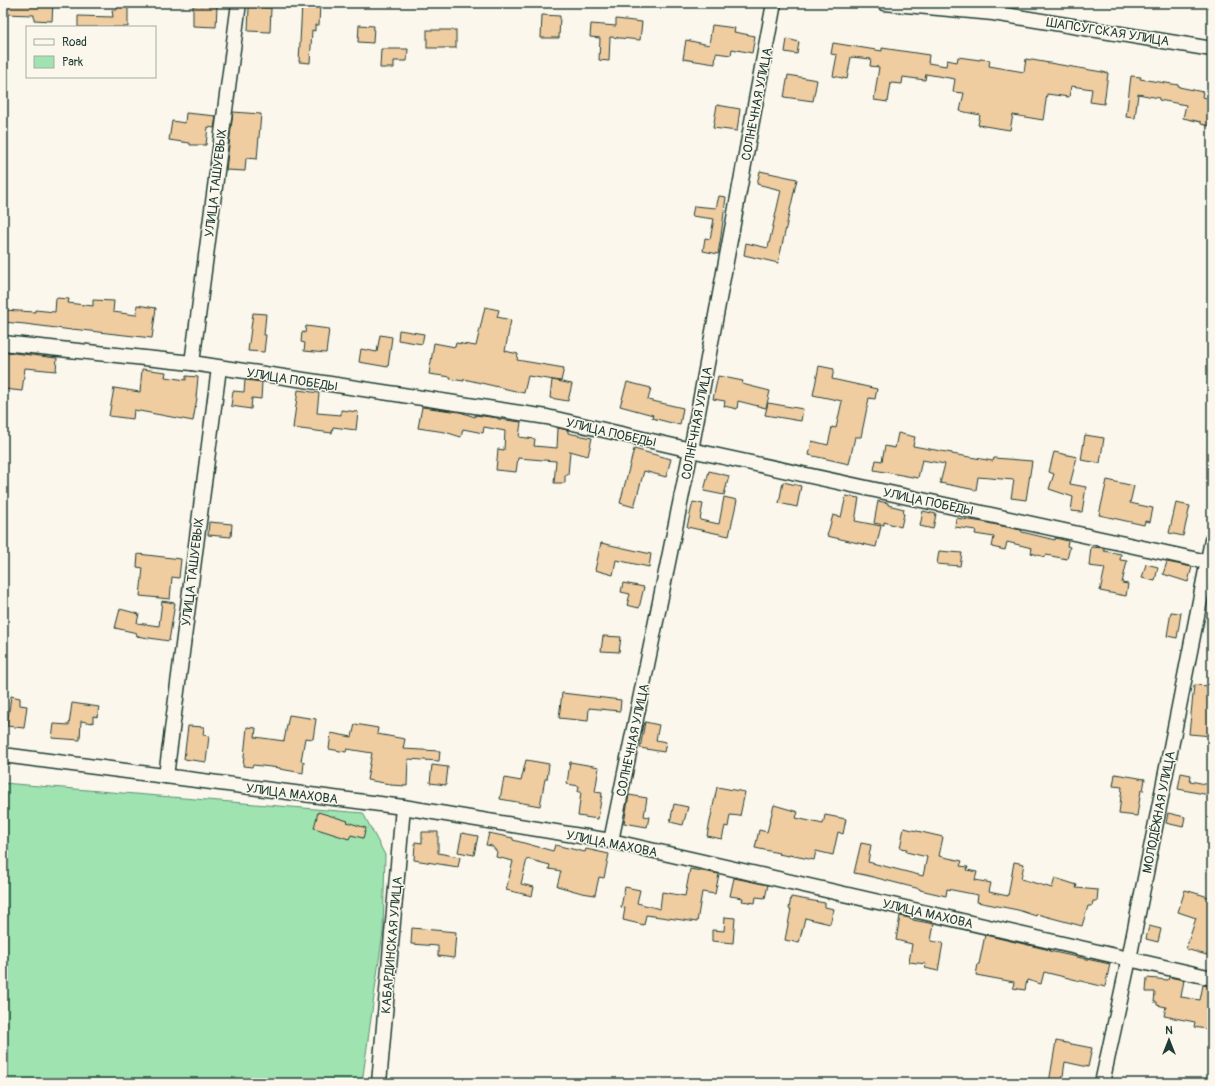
<svg xmlns="http://www.w3.org/2000/svg" width="1215" height="1086" font-family="Pangolin,sans-serif">
  <rect width="100%" height="100%" fill="#fbf7ec"/>
  <filter id="ink" filterUnits="userSpaceOnUse"><feTurbulence type="fractalNoise" baseFrequency=".025" numOctaves="2"/><feDisplacementMap in="SourceGraphic" scale="8" xChannelSelector="R" yChannelSelector="G"/><feConvolveMatrix kernelMatrix="1 2 1 2 8 2 1 2 1" color-interpolation-filters="sRGB"/></filter>
  <g filter="url(#ink)">
    <!-- green -->
    <path fill="#9ee3b0" stroke="#5e9072" d="M3,783L363,813L385,855L383,932L362,1083H3Z"/>
    <!-- building -->
    <g fill="#f0cca1" stroke="#1f3d34">
      <path d="M3,3H53L52,21L34,20V15L3,14Z"/>
      <path d="M117,3H128V27H78V16L113,17L112,10H117Z"/>
      <path d="M302,3H320L319,25H315V31L312,30L310,63L299,62Z"/>
      <path d="M193,5L217,6L216,27L193,26Z"/>
      <path d="M249,7L271,8L270,32L248,31Z"/>
      <path d="M542,15L560,16L559,38H541Z"/>
      <path d="M616,19L642,22L640,40L610,37L609,61L599,60L600,38L590,37L591,24L616,26Z"/>
      <path d="M359,25L374,26L373,43L358,42Z"/>
      <path d="M712,25L735,28L734,32L755,36L752,53L732,49L731,55L716,53L715,64L683,59L686,40L709,45Z"/>
      <rect x="427" y="30" width="29" height="18"/>
      <path d="M787,39L799,42L797,54L785,52Z"/>
      <path d="M833,43L882,51V48L929,55L928,63L946,66L947,60L957,62L958,57L980,60V59L990,60L989,66L1024,72L1026,59L1108,73L1104,104L1090,102L1092,89L1071,86L1069,97L1047,94L1043,120L1013,115L1010,130L978,125L980,115L960,111L964,93L953,92L955,79L926,74L925,80L903,77L902,84L891,83L888,102L874,100L879,67L870,66L871,59L851,57L847,79L833,76L837,55L831,54Z"/>
      <path d="M381,49H408L407,61H394V68H380Z"/>
      <path d="M788,75L817,80L813,101L784,97Z"/>
      <path d="M1131,76L1141,77L1140,79L1179,85V87L1203,92L1202,97L1212,99V121H1211L1210,126L1201,124V122L1183,118L1186,105L1159,100V98L1138,94L1135,118L1126,117Z"/>
      <path d="M717,105L740,109L737,131L713,128Z"/>
      <path d="M233,112L261,114L257,159L246,158L245,171L226,170Z"/>
      <path d="M186,113L216,116L214,128L208,127L206,145H190V143L169,140L172,121L185,123Z"/>
      <path d="M760,171L797,179L778,263L744,255L746,243L768,248L781,190L757,184Z"/>
      <path d="M719,196L726,197L721,236L718,254L703,251L705,238L710,239L714,219L692,216L694,206L716,208Z"/>
      <path d="M56,298L69,299L68,303L93,306V300L114,301L113,312L136,315L137,305L156,308L152,338L116,334L72,329V330L25,324L3,322V310L35,312V310L55,312Z"/>
      <path d="M485,307L499,310L497,317L511,320L505,351L518,354L517,360L564,368L561,381L528,376L524,393L464,379V381L450,379L451,377L429,374L434,343L455,347L456,343L476,346Z"/>
      <path d="M253,313L266,314L264,335H266L264,352L248,351Z"/>
      <path d="M306,326L329,329L326,353L304,351L305,343L301,342L302,332L305,333Z"/>
      <path d="M399,330L424,334L422,344L398,340Z"/>
      <path d="M380,335L392,337L388,367L359,362L361,349L377,352Z"/>
      <path d="M5,352L57,358L56,371L25,368L22,391L4,389L5,381H3V373Z"/>
      <path d="M819,366L834,369L832,379L877,389L875,399L869,398L861,437H855L849,464L809,455L812,441L828,445L832,427L836,428L842,401L813,395Z"/>
      <path d="M142,369L166,372L165,377L186,380V376L198,377L196,398H197L193,421L134,410L133,419L109,416L114,388L140,392Z"/>
      <path d="M718,376L743,381L742,384L770,391L766,408L738,401L737,409L724,406L725,401L713,399Z"/>
      <path d="M245,380L262,382L261,399L252,398L251,409L231,406L233,391L244,392Z"/>
      <path d="M552,380L572,384L568,401L550,398Z"/>
      <path d="M627,382L651,388L648,400L683,408L680,425L652,418L653,415L620,406Z"/>
      <path d="M298,390L319,393L317,413L341,415V410L358,412L356,430L333,427L332,433L293,428Z"/>
      <path d="M768,403L803,409L801,421L765,415Z"/>
      <path d="M422,407L460,412L475,417V415L498,418V419L521,422L519,437L535,439L534,446L557,448L558,428L568,430V433L592,438L588,456L570,451L568,475H565V483H554L556,461L518,458L516,472L496,470L498,449L504,450L505,431L484,427L483,433L463,429L461,437L445,432L418,428Z"/>
      <path d="M898,433L915,437L913,446L952,453V454L993,461L994,458L1032,461L1026,500L1011,498L1014,480L978,477L976,490L940,483L945,464L922,460L918,478L874,470L876,460L882,461L885,446L895,448Z"/>
      <path d="M1085,435L1104,438L1100,463L1081,460Z"/>
      <path d="M634,449L671,459L666,477L644,471L634,507L620,503Z"/>
      <path d="M1054,452L1077,457L1070,484L1086,487L1082,512L1071,511L1073,497L1049,489L1054,474L1049,472Z"/>
      <path d="M709,471L729,476L724,495L704,491Z"/>
      <path d="M1107,480L1134,486L1130,503L1153,508L1150,522L1145,521L1144,525L1099,515Z"/>
      <path d="M783,482L801,486L797,507L779,503Z"/>
      <path d="M846,496L859,498L855,521L881,526L876,547L827,536L833,515L841,517Z"/>
      <path d="M724,497L737,500L729,536L687,527L693,502L703,504L700,520L719,524Z"/>
      <path d="M878,501L888,503V505L904,509L903,514H904L901,527L884,522V525L874,523Z"/>
      <path d="M1176,503L1190,506L1183,536L1169,533Z"/>
      <path d="M923,511L936,514L933,529L920,526Z"/>
      <path d="M956,518L983,522L1021,530L1022,532L1055,540V538L1068,541L1067,546L1070,547L1067,559L1046,555L1045,557L1031,553L1032,548L1007,542L1005,550L992,547L994,537L975,534L976,530L955,527Z"/>
      <path d="M209,522L232,524L231,537L208,535Z"/>
      <path d="M601,543L651,554L649,567L616,560L613,575L595,570Z"/>
      <path d="M1091,547L1104,548V551L1121,554L1120,560L1127,561L1122,583L1128,584L1126,596L1100,591L1105,568L1089,566Z"/>
      <path d="M939,551L962,553L960,566L937,564Z"/>
      <path d="M138,554L181,559L179,578L172,577L170,599L140,596L143,568L137,567Z"/>
      <path d="M1167,562L1192,567L1188,582L1163,574Z"/>
      <path d="M1146,564L1158,567L1155,581L1142,578Z"/>
      <path d="M623,583L644,587L639,608L627,605L630,594L621,592Z"/>
      <path d="M162,601L175,603L169,641L136,636L137,633L115,628L120,609L139,614L137,623L159,626Z"/>
      <path d="M1171,612L1181,613L1177,638L1167,636Z"/>
      <path d="M603,636L621,637L619,652L601,651Z"/>
      <path d="M1194,685L1212,686V736L1189,734Z"/>
      <path d="M562,693L621,700L620,711L589,708L588,721L559,718Z"/>
      <path d="M11,696L20,698V705L27,706L24,728L7,726Z"/>
      <path d="M72,703L99,707L97,717L93,716V723L81,721L80,740L52,738L54,724L69,725Z"/>
      <path d="M289,715L316,719L313,739L305,738L301,761L304,762L303,773L280,769V768L253,765L252,767L243,766L247,727L256,728L255,737L284,741Z"/>
      <path d="M645,722L659,725L656,740L666,742L664,752L640,748Z"/>
      <path d="M355,724L378,728L377,734L405,739L403,749L440,751L439,761L408,759L407,786L390,785V784L367,780L372,753L347,749L346,752L329,749L331,733L352,737Z"/>
      <path d="M188,726L204,727L203,735L209,736L206,762L184,759Z"/>
      <path d="M526,760L549,764L547,779H545L540,806L500,799L504,778L521,781Z"/>
      <path d="M570,762L599,767L595,792L602,793L598,819L578,816L581,792H578L579,786L567,784Z"/>
      <path d="M432,765L448,767L446,785L430,783Z"/>
      <path d="M1181,773L1191,775L1190,781L1211,785L1209,795L1178,789Z"/>
      <path d="M1115,774L1145,779L1143,791L1141,790L1137,816L1119,814L1122,787L1113,786Z"/>
      <path d="M717,787L745,792L740,816L730,815L728,827L725,826L722,839L707,836Z"/>
      <path d="M629,795L647,798L644,816L649,817L647,827L624,823Z"/>
      <path d="M674,804L688,807L683,825L670,822Z"/>
      <path d="M774,805L798,812L796,818L823,824L825,815L846,819L843,834L838,832L833,855L816,851L814,860L789,855V856L778,854L779,853L755,848L759,830L767,832Z"/>
      <path d="M318,812L348,821L347,822L366,828L363,838L351,835L349,839L314,828Z"/>
      <path d="M1168,813L1185,817L1183,827L1166,823Z"/>
      <path d="M904,828L943,837L939,856L962,861L960,866L968,867L967,870L977,872L975,880L991,883L989,892L1008,896L1014,862L1024,864L1021,879L1052,888L1055,878L1077,885L1076,888L1098,890L1097,901H1093L1092,906H1088L1082,926L1037,914L1036,916L1018,910L977,902L978,895L947,889L946,896L920,890V889L865,875L854,873L861,843L871,845L868,862L923,876L927,857L906,852L907,849L900,848Z"/>
      <path d="M422,832H438V853L460,857L458,867L414,860L415,842L422,843Z"/>
      <path d="M462,833L478,836L474,855L458,852Z"/>
      <path d="M489,833L513,838V840L553,851L555,845L585,852L586,849L609,854L604,878L599,877L595,895L582,893L557,886L561,871L549,869L550,865L527,859L521,884L534,887L532,896L506,890L513,861L496,857L497,852L492,846L486,845Z"/>
      <path d="M690,869L719,874L715,894L702,892L697,922L646,915L644,925L623,920L625,908L621,907L625,887L640,890L637,903L660,909L662,892L685,896Z"/>
      <path d="M734,878L768,885L765,898L756,897L755,903L742,901L743,898L730,896Z"/>
      <path d="M1185,890L1212,898V948L1210,956L1186,949L1196,918L1178,912Z"/>
      <path d="M791,897L825,903V907L834,909L830,924L805,918L799,943L785,940L791,909H789Z"/>
      <path d="M900,916L913,919V920L934,924L931,941L943,943L938,971L925,968L926,964L909,962L912,944L896,940Z"/>
      <path d="M725,917L735,918L733,943L712,941V930L724,931Z"/>
      <path d="M1149,926L1161,929L1158,942L1146,939Z"/>
      <path d="M412,928L456,932L454,958L438,956V946L411,944Z"/>
      <path d="M985,935L1050,950L1049,951L1110,964L1105,987L1044,972L1041,984L1027,980L1025,990L1013,988L1014,982L976,975L978,964H979Z"/>
      <path d="M1169,977L1184,980L1181,997L1200,1000L1203,985L1212,987V1030L1194,1027L1195,1022L1164,1016L1166,1007L1157,1005V1002H1154L1155,992H1146L1147,978L1168,980Z"/>
      <path d="M1056,1041L1092,1048L1088,1067L1065,1062L1062,1083H1049Z"/>
    </g>
    <g fill="none" stroke-linecap="round" stroke-linejoin="round">
      <!-- minor casing -->
      <g stroke="#1f3d34" stroke-width="17">
        <g id="minor">
          <path d="M884,3L993,13L1212,49"/>
          <path d="M3,343L192,363L547,417L691,450L1212,563"/>
          <path d="M192,363L239,3"/>
          <path d="M3,755L403,807L611,841L1212,978"/>
          <path d="M166,776L219,368"/>
          <path d="M611,841L691,450L774,3"/>
          <path d="M379,1083L403,807"/>
          <path d="M1102,1083L1129,959L1212,540"/>
        </g>
      </g>
      <!-- minor -->
      <use href="#minor" stroke="#fbf7ec" stroke-width="14"/>
    </g>
  </g>
  <g text-anchor="middle" stroke-width="3" stroke-linejoin="round" paint-order="stroke">
    <!-- street labels -->
    <g font-size="13" fill="#1f3d34" stroke="#fbf7ec">
      <text transform="translate(1108 31) rotate(9)" y="5">ШАПСУГСКАЯ УЛИЦА</text>
      <text transform="translate(756 104) rotate(-79)" y="5">СОЛНЕЧНАЯ УЛИЦА</text>
      <text transform="translate(215 183) rotate(-83)" y="5">УЛИЦА ТАШУЕВЫХ</text>
      <text transform="translate(292 379) rotate(9)" y="5">УЛИЦА ПОБЕДЫ</text>
      <text transform="translate(696 423) rotate(-79)" y="5">СОЛНЕЧНАЯ УЛИЦА</text>
      <text transform="translate(611 432) rotate(13)" y="5">УЛИЦА ПОБЕДЫ</text>
      <text transform="translate(928 501) rotate(12)" y="5">УЛИЦА ПОБЕДЫ</text>
      <text transform="translate(192 572) rotate(-83)" y="5">УЛИЦА ТАШУЕВЫХ</text>
      <text transform="translate(632 740) rotate(-78)" y="5">СОЛНЕЧНАЯ УЛИЦА</text>
      <text transform="translate(292 793) rotate(7)" y="5">УЛИЦА МАХОВА</text>
      <text transform="translate(1158 812) rotate(-79)" y="5">МОЛОДЁЖНАЯ УЛИЦА</text>
      <text transform="translate(612 843) rotate(11)" y="5">УЛИЦА МАХОВА</text>
      <text transform="translate(928 913) rotate(13)" y="5">УЛИЦА МАХОВА</text>
      <text transform="translate(391 945) rotate(-85)" y="5">КАБАРДИНСКАЯ УЛИЦА</text>
    </g>
  </g>
  <!-- margin -->
  <rect width="1215" height="1086" fill="none" stroke="#fbf7ec" stroke-width="16"/>
  <rect x="8" y="8" width="1199" height="1070" fill="none" stroke="#1f3d34" stroke-width="1.5" filter="url(#ink)"/>
  <!-- legend -->
  <rect x="26" y="26" width="130" height="52" fill="#fbf7ec" stroke="#a3ada2"/>
  <rect x="34" y="39" width="20" height="6" fill="#fbf7ec" stroke="#a3ada2"/>
  <text x="62" y="46" font-size="12" fill="#1f3d34">Road</text>
  <rect x="34" y="56" width="20" height="12" fill="#9ee3b0" stroke="#a3ada2"/>
  <text x="62" y="66" font-size="12" fill="#1f3d34">Park</text>
  <!-- north arrow -->
  <g transform="translate(1169 1040)" stroke="#fbf7ec" stroke-width="3" paint-order="stroke">
  <path d="M0-3L7 15L0 10L-7 15Z" fill="#1f3d34"/>
  <text y="-6" font-size="11" font-weight="bold" text-anchor="middle" fill="#1f3d34">N</text>
  </g>
</svg>
